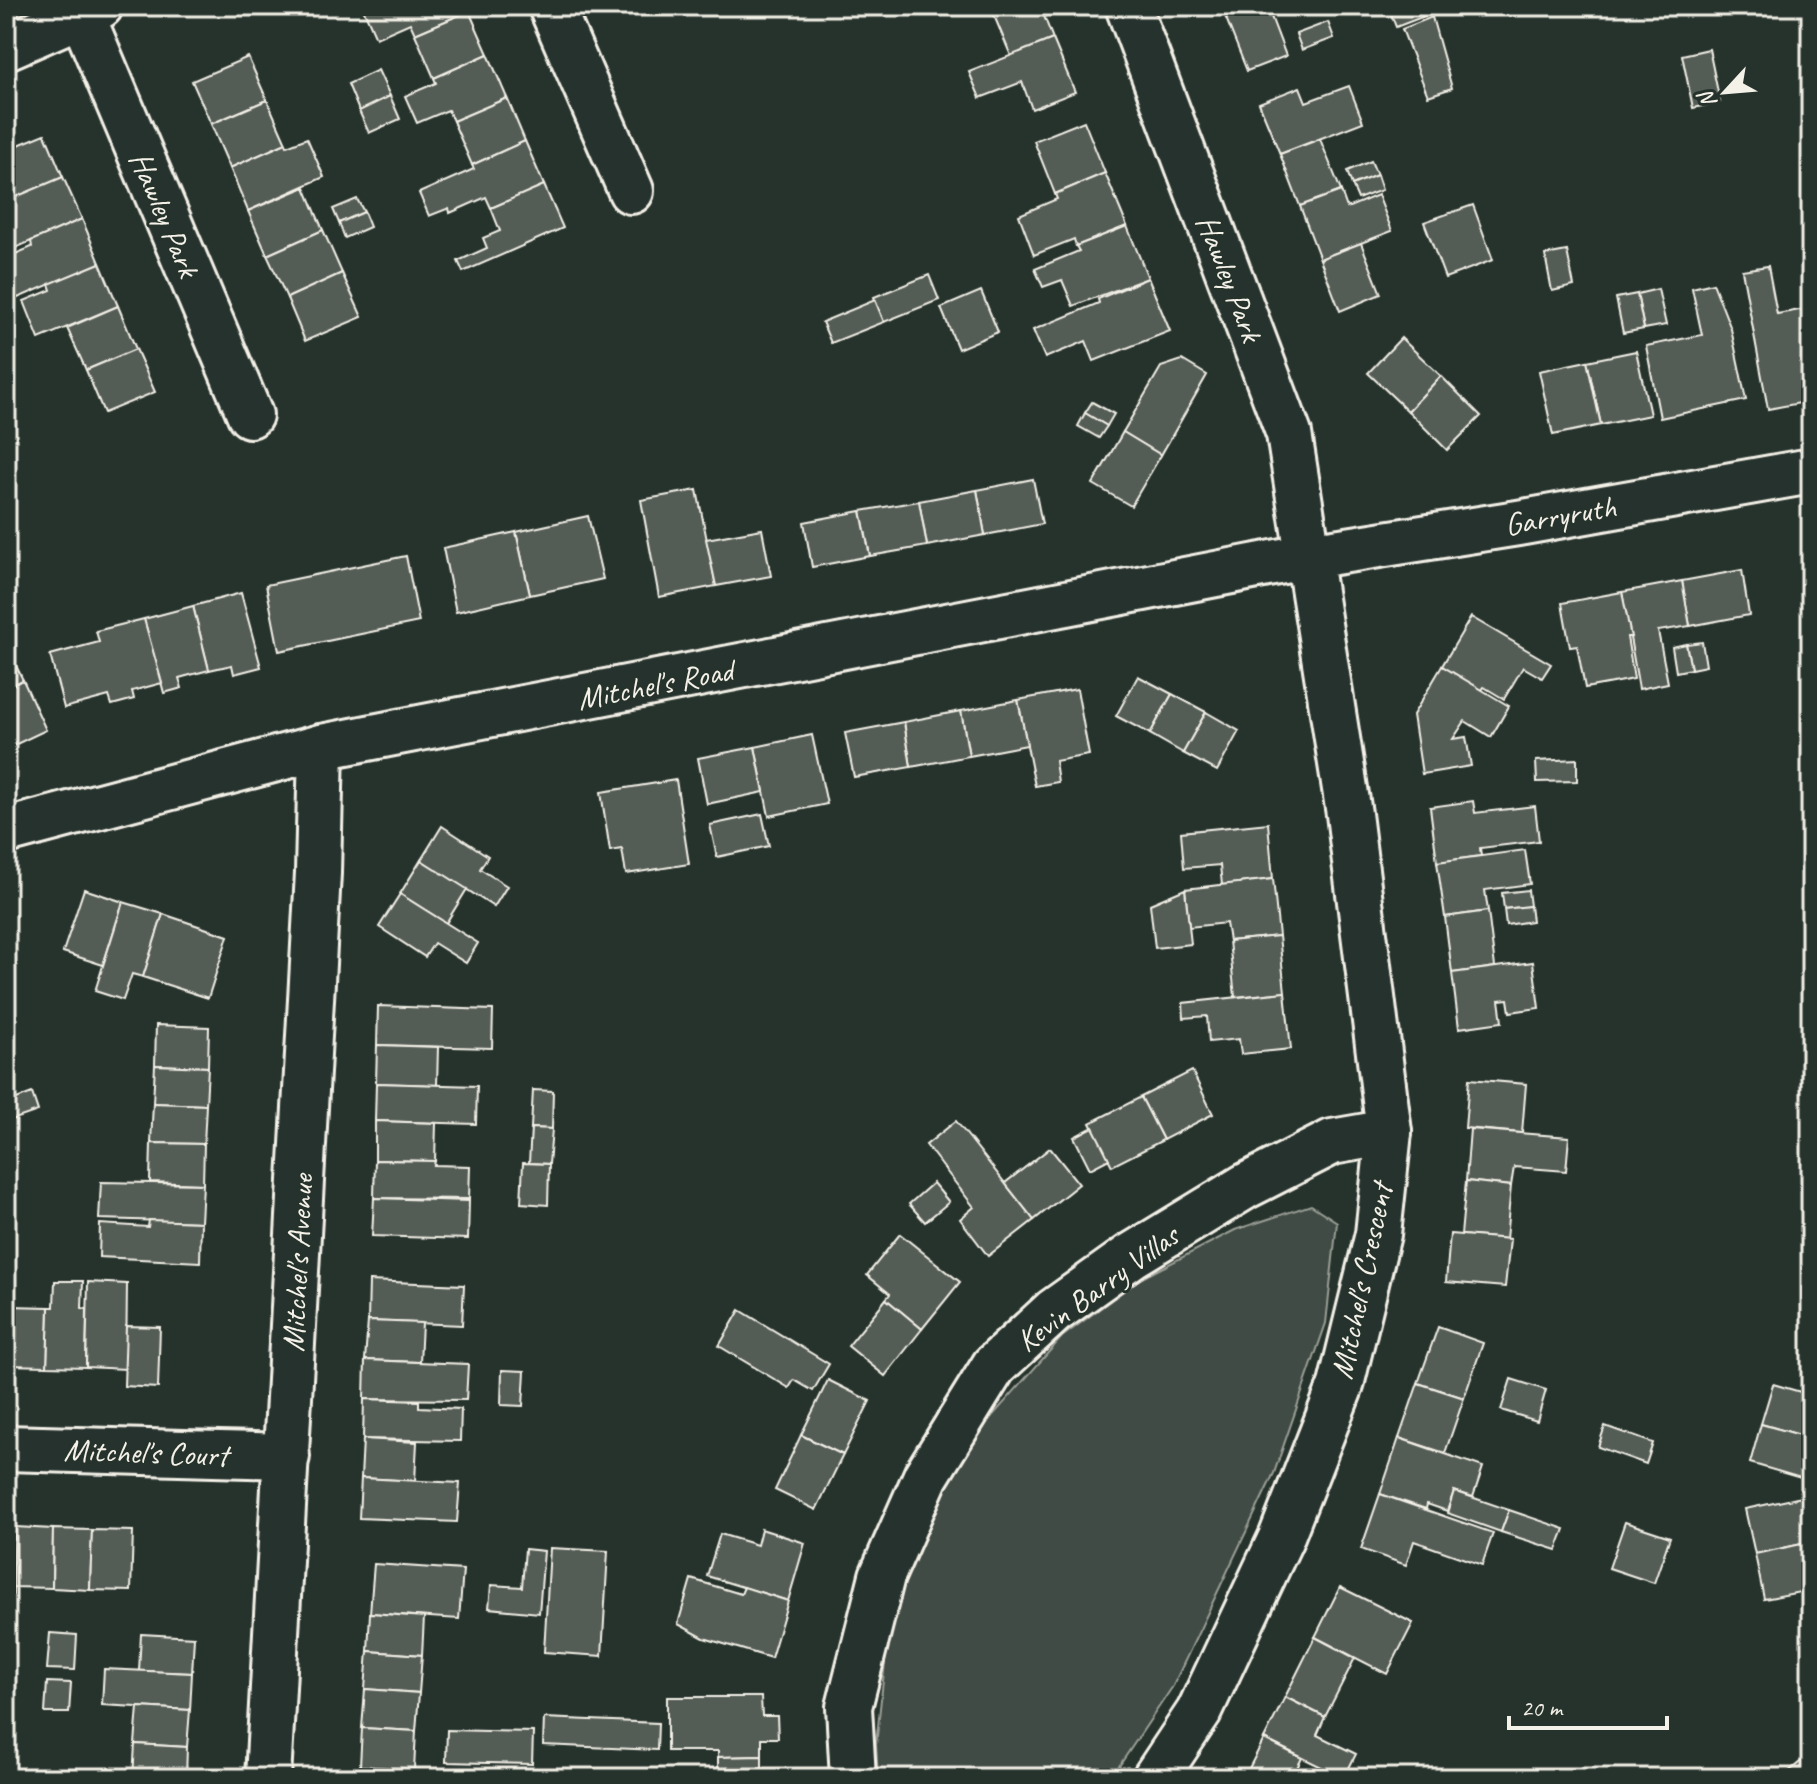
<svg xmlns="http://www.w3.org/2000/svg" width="1817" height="1784" font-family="Caveat,sans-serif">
  <rect width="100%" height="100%" fill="#26332d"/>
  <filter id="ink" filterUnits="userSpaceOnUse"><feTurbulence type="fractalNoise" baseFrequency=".0125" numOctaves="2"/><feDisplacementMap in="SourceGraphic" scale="16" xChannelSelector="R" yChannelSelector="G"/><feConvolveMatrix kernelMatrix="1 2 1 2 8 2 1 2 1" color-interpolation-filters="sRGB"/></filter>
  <g filter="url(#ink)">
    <!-- green -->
    <path fill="#414b45" stroke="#9a9e96" stroke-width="2" d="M1311,1205L1337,1222L1326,1323L1274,1473L1173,1686L1111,1778H878L876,1745L889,1626L931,1511L987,1422L1062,1337L1138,1280L1235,1230Z"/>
    <!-- building -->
    <g fill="#525c55" stroke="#f4f1e8" stroke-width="2">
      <path d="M362,6H466L469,11L415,34L410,23L376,38Z"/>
      <path d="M990,6H1040L1053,39L1011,56Z"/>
      <path d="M1221,6H1257L1226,18Z"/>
      <path d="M1257,6H1267L1286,56L1247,71L1226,18Z"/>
      <path d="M1388,6H1427L1430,14L1396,27Z"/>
      <path d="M469,11L488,54L434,78L415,34Z"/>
      <path d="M1432,17L1452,88L1428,96L1402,29Z"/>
      <path d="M1328,22L1334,38L1302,50L1296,34Z"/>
      <path d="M1053,39L1075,92L1032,109L1022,82L980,98L969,72Z"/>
      <path d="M1709,49L1720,102L1693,108L1682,55Z"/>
      <path d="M488,54L507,98L453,121L448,110L417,123L405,96L436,83L434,78Z"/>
      <path d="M248,57L267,100L211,124L192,81Z"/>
      <path d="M378,70L390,96L359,111L348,84Z"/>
      <path d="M1349,86L1363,122L1280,154L1259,103L1300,87L1306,102Z"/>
      <path d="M390,96L400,119L369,133L359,111Z"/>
      <path d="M507,98L525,141L472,165L453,121Z"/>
      <path d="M267,100L286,143L230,168L211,124Z"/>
      <path d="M1084,121L1105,173L1055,194L1034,141Z"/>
      <path d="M45,134L63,177L12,199L6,185V150Z"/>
      <path d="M307,138L324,177L248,211L230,168L286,143L287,146Z"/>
      <path d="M1320,139L1341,191L1300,206L1280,154Z"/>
      <path d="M525,141L544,185L491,208L486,197L450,213L449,208L429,216L419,193L474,169L472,165Z"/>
      <path d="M1371,161L1377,175L1352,185L1347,171Z"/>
      <path d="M1105,173L1127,226L1076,246L1074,239L1034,255L1019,215L1057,199L1055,194Z"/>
      <path d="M1377,175L1382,190L1358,199L1352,185Z"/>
      <path d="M63,177L82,219L6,252V201Z"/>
      <path d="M544,185L563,228L463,272L458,261L487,248L483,238L500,231L491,208Z"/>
      <path d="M305,187L323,230L267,255L248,211Z"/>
      <path d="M1341,191L1347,208L1378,195L1392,231L1320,259L1300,206Z"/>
      <path d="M357,199L364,212L339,223L333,209Z"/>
      <path d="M1473,205L1493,260L1445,278L1424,222Z"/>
      <path d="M364,212L370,227L345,238L339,223Z"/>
      <path d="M82,219L100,263L6,303V258L32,247L31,241Z"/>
      <path d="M1127,226L1148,278L1073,306L1062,280L1043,287L1035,269L1079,251L1076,246Z"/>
      <path d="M323,230L342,273L287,298L267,255Z"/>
      <path d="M1361,243L1381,294L1340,311L1320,259Z"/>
      <path d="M1567,251L1574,286L1552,291L1545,255Z"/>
      <path d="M100,263L118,306L39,339L24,301L51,290L49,284Z"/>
      <path d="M1768,266L1777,314L1811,308V401L1768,409L1742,270Z"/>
      <path d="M342,273L362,317L305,341L287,298Z"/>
      <path d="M929,275L939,300L884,322L874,297Z"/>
      <path d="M1148,278L1170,331L1094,361L1086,341L1045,358L1033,330L1099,303L1098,299Z"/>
      <path d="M1713,283L1731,329L1746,400L1660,418L1646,346L1702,335L1692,288Z"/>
      <path d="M1658,289L1666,325L1644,329L1637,294Z"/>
      <path d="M981,291L998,332L958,349L941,308Z"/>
      <path d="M1637,294L1644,329L1623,333L1616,298Z"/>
      <path d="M875,300L884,322L831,343L822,322Z"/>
      <path d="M118,306L136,349L86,370L67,328Z"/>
      <path d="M1401,338L1441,376L1408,411L1368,373Z"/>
      <path d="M136,349L155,392L104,413L86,370Z"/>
      <path d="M1636,351L1650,415L1601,425L1587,361Z"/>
      <path d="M1182,360L1207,375L1161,455L1123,432L1161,367Z"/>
      <path d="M1587,361L1601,425L1553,435L1539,371Z"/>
      <path d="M1441,376L1481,416L1447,450L1408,411Z"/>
      <path d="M1092,402L1114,414L1107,426L1085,413Z"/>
      <path d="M1085,413L1107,426L1099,438L1078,426Z"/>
      <path d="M1123,432L1161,455L1131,506L1093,484Z"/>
      <path d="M1033,479L1042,524L985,535L977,490Z"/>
      <path d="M697,490L716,586L659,597L641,500Z"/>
      <path d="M977,490L985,535L927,546L919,501Z"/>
      <path d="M919,501L927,546L870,556L861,511Z"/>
      <path d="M861,511L870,556L812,567L804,522Z"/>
      <path d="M588,516L603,579L530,595L516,532Z"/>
      <path d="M762,529L771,576L716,586L706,539Z"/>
      <path d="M516,532L530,595L456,612L443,548Z"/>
      <path d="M406,556L419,622L279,651L266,585Z"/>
      <path d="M1742,570L1749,615L1690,626L1682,581Z"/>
      <path d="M1682,581L1690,626L1658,631L1668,683L1639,689L1622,592Z"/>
      <path d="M1622,592L1631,637H1627L1634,679L1585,688L1577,646L1570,647L1562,603Z"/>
      <path d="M241,593L261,667L234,674L232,665L209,670L193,606Z"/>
      <path d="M193,606L209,670L179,678L182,688L164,693L144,619Z"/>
      <path d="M1471,617L1551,664L1542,678L1523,667L1504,699L1484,687L1482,690L1442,666Z"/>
      <path d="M144,619L162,683L132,691L134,699L112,705L109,696L64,708L50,655L99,642L96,631Z"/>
      <path d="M1702,642L1706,666L1691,669L1686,644Z"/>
      <path d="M1686,644L1691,669L1676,672L1672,647Z"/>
      <path d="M6,645L23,680L6,688Z"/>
      <path d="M1442,666L1509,706L1491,737L1465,721L1453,739L1466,737L1471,766L1422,774L1413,715Z"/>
      <path d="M1138,676L1172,694L1150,734L1116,716Z"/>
      <path d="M23,680L46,730L6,749V688Z"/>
      <path d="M1077,689L1089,755L1055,761L1058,782L1035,786L1018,700Z"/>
      <path d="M1172,694L1206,712L1183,753L1150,734Z"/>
      <path d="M1018,700L1027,745L969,756L961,711Z"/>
      <path d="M961,711L969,756L911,767L904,722Z"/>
      <path d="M1206,712L1239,731L1217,771L1183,753Z"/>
      <path d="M904,722L911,767L854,777L845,733Z"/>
      <path d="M812,735L827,804L769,816L755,747Z"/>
      <path d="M755,747L764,792L707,804L698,758Z"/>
      <path d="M1577,759V781L1537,782L1536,761Z"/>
      <path d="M676,780L689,864L626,874L622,849L610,851L601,792Z"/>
      <path d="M1473,801L1475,813L1535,806L1539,841L1480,848L1481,856L1437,862L1430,807Z"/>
      <path d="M762,814L769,846L717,857L710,825Z"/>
      <path d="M1268,823L1273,879L1222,885L1220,865L1184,868L1181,832Z"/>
      <path d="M442,826L488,856L480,869L507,886L494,907L421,860Z"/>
      <path d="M1525,850L1530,884L1485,890L1488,911L1445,917L1437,862Z"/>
      <path d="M421,860L467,889L446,923L400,894Z"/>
      <path d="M1273,879L1279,936L1229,941L1226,923L1189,927L1185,889Z"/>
      <path d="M84,889L123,902L103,965L63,952Z"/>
      <path d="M1185,889L1191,944L1155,948L1150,904Z"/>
      <path d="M1528,890L1530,906L1504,909L1502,893Z"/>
      <path d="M400,894L478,943L466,963L434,943L425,957L379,927Z"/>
      <path d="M123,902L163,914L143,977L132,974L123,1000L95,991Z"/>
      <path d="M1530,906L1532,921L1506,925L1504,909Z"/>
      <path d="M1488,911L1495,967L1452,973L1445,917Z"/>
      <path d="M163,914L228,936L208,998L143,977Z"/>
      <path d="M1279,936L1285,992L1235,997L1229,941Z"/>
      <path d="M1533,962L1539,1008L1510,1012L1508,999L1499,1000L1502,1022L1459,1028L1452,973Z"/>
      <path d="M1285,992L1291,1049L1241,1054L1239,1039L1209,1042L1207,1016L1184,1018L1183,1003Z"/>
      <path d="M378,1006L493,1010L492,1048L377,1045Z"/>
      <path d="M156,1025L209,1027L208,1067L155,1065Z"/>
      <path d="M377,1045L438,1047L437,1085L376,1083Z"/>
      <path d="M155,1065L208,1067L206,1105L153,1103Z"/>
      <path d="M1192,1071L1213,1114L1163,1140L1141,1097Z"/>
      <path d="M1469,1079L1526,1084L1522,1133L1465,1128Z"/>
      <path d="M376,1083L477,1086L476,1124L375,1121Z"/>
      <path d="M533,1090L553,1091L552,1129L531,1128Z"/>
      <path d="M32,1093L38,1111L6,1122V1103Z"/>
      <path d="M1141,1097L1163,1140L1112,1166L1090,1123Z"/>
      <path d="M153,1103L206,1105L204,1144L151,1143Z"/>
      <path d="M375,1121L436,1123L435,1161L375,1160Z"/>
      <path d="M956,1121L1034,1220L988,1256L960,1219L974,1207L926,1145Z"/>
      <path d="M1093,1127L1109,1159L1090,1169L1074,1137Z"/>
      <path d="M531,1128L552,1129L549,1164L529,1163Z"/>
      <path d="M1470,1129L1569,1137L1566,1171L1514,1167L1511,1186L1466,1181Z"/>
      <path d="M151,1143L204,1144L203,1184L150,1182Z"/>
      <path d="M1050,1148L1079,1184L1034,1220L1005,1183Z"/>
      <path d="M375,1160L435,1161L434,1165L470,1166L469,1199L374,1198Z"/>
      <path d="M523,1163L549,1164L548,1205L521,1203Z"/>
      <path d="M1466,1181L1511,1186L1506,1239L1461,1235Z"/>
      <path d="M101,1182L203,1184L201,1222L99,1219Z"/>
      <path d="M933,1183L949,1202L925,1222L909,1204Z"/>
      <path d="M374,1198L469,1201L468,1239L372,1236Z"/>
      <path d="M149,1220L201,1222L200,1262L99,1257L100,1224L148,1227Z"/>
      <path d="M900,1234L960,1282L922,1329L886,1299L890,1294L867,1275Z"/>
      <path d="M1450,1234L1510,1239L1505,1287L1446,1282Z"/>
      <path d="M6,1254L12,1255L9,1365H6Z"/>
      <path d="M55,1281H83L82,1308L87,1309L86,1367L47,1366L49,1307H54Z"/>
      <path d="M369,1281L464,1285L462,1325L368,1321Z"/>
      <path d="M88,1282L127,1284L126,1369L86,1367Z"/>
      <path d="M886,1299L922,1329L885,1376L848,1346Z"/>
      <path d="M10,1306L49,1307L47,1366L9,1365Z"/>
      <path d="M740,1310L829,1364L813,1391L794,1380L789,1388L719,1346Z"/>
      <path d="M368,1321L422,1323L420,1362L365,1360Z"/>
      <path d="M126,1326L160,1327L158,1388L124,1386Z"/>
      <path d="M1438,1327L1483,1343L1464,1398L1418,1383Z"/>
      <path d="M365,1360L468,1364L466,1400L364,1399Z"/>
      <path d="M502,1370L525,1371L523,1406L501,1405Z"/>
      <path d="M1511,1379L1546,1390L1537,1421L1501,1410Z"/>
      <path d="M828,1380L870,1401L843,1455L801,1435Z"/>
      <path d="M1418,1383L1464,1398L1445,1453L1399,1438Z"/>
      <path d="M1773,1384L1811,1395V1438L1761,1424Z"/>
      <path d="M364,1399L419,1401V1407L461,1409L460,1441L363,1439Z"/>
      <path d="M1761,1424L1811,1438V1481L1750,1463Z"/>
      <path d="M1605,1426L1653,1443L1646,1464L1598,1447Z"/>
      <path d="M801,1435L843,1455L816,1510L775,1490Z"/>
      <path d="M1399,1438L1483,1467L1473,1497L1454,1491L1447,1511L1427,1504L1426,1509L1380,1494Z"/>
      <path d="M363,1439L417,1442L415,1481L361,1478Z"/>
      <path d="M361,1478L460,1483L457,1522L359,1518Z"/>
      <path d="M1454,1491L1509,1510L1501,1532L1447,1513Z"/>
      <path d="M1380,1494L1493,1533L1482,1565L1414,1541L1406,1565L1361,1549Z"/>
      <path d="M1811,1495V1542L1755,1554L1745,1509Z"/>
      <path d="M1509,1510L1565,1529L1557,1550L1501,1532Z"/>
      <path d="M1625,1522L1670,1537L1654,1583L1609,1568Z"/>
      <path d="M6,1526L15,1527L12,1627H6Z"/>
      <path d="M15,1527L53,1529L52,1588L13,1587Z"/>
      <path d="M53,1529L92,1530L90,1590L52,1588Z"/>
      <path d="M761,1529L805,1543L788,1601L707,1576L720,1534L757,1545Z"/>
      <path d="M92,1530L133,1531L131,1591L90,1590Z"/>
      <path d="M1811,1542V1590L1764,1599L1755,1554Z"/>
      <path d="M550,1548L608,1551L602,1656L544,1652Z"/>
      <path d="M525,1549L544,1551L539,1613L489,1608L491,1585L522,1587Z"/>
      <path d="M374,1564L463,1570L459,1619L370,1613Z"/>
      <path d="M691,1579L741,1594L744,1587L788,1601L771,1658L704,1638L678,1624Z"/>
      <path d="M1340,1587L1413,1623L1387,1674L1315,1637Z"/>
      <path d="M370,1613L424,1617L422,1655L368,1651Z"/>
      <path d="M50,1633L77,1635L75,1670L47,1669Z"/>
      <path d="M141,1634L194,1637L192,1673L139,1671Z"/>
      <path d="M1315,1637L1355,1658L1325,1717L1285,1697Z"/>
      <path d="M368,1651L422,1655L419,1693L365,1689Z"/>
      <path d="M104,1669L192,1673L190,1710L102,1705Z"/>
      <path d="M47,1682L71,1683L69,1713H45Z"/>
      <path d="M365,1689L419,1693L416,1731L362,1728Z"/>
      <path d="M667,1697H761L762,1716H777L778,1738H762V1756L718,1757V1751H667Z"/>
      <path d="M1285,1697L1325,1717L1317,1735L1356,1754L1344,1778L1264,1739Z"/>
      <path d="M138,1707L190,1710L187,1747L135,1744Z"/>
      <path d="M544,1718L658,1723L657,1750L543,1745Z"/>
      <path d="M362,1728L416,1731L414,1770L360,1766Z"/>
      <path d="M447,1730L533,1732L532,1764L446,1762Z"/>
      <path d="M1264,1739L1302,1758L1292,1778H1244Z"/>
      <path d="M135,1744L187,1747L186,1778H133Z"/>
      <path d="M1811,1753V1778H1781Z"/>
      <path d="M762,1756V1778H718V1757Z"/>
      <path d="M360,1766L465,1773V1778H359Z"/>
    </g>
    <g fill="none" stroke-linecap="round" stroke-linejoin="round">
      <!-- minor casing -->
      <g stroke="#f4f1e8" stroke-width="50">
        <g id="minor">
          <path d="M551,6L631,191"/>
          <path d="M1128,6L1289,434L1349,814L1389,1132L1378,1234L1341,1385L1281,1538L1199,1712L1155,1778"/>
          <path d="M81,13L250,415"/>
          <path d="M6,47L100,6"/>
          <path d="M6,831L321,747L1309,556L1518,523L1811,471"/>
          <path d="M6,1448L287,1456"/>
          <path d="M268,1778L318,873L321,747"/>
          <path d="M853,1778L849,1707L882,1576L926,1476L994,1366L1054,1311L1131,1256L1246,1186L1332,1142L1389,1132"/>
        </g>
      </g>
      <!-- minor -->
      <use href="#minor" stroke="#26332d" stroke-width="44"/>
    </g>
  </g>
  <g text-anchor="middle" stroke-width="6" stroke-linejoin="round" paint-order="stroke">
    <!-- street labels -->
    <g font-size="32" fill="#f4f1e8" stroke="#26332d">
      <text transform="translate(165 214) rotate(67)" y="11">Hawley Park</text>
      <text transform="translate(1230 278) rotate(69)" y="11">Hawley Park</text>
      <text transform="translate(1560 515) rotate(-10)" y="11">Garryruth</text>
      <text transform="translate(655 684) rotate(-11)" y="11">Mitchel's Road</text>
      <text transform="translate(297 1263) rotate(-87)" y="11">Mitchel's Avenue</text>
      <text transform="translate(1361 1281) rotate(-78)" y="11">Mitchel's Crescent</text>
      <text transform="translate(1097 1288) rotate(-36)" y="11">Kevin Barry Villas</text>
      <text transform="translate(146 1452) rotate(2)" y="11">Mitchel's Court</text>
    </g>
  </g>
  <!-- margin -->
  <rect width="1817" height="1784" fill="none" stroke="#26332d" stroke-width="32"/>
  <rect x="16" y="16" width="1785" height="1752" fill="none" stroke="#f4f1e8" stroke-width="3" filter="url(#ink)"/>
  <!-- north arrow -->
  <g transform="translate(1725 92) rotate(244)" stroke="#26332d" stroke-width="6" paint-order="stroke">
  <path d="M0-6L14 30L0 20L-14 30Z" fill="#f4f1e8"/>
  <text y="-12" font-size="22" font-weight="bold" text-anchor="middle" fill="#f4f1e8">N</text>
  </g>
  <!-- scale -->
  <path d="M1509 1716v12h158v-12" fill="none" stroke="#f4f1e8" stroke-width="4"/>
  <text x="1521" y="1716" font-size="24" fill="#f4f1e8" stroke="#26332d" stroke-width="6" paint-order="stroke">20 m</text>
</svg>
